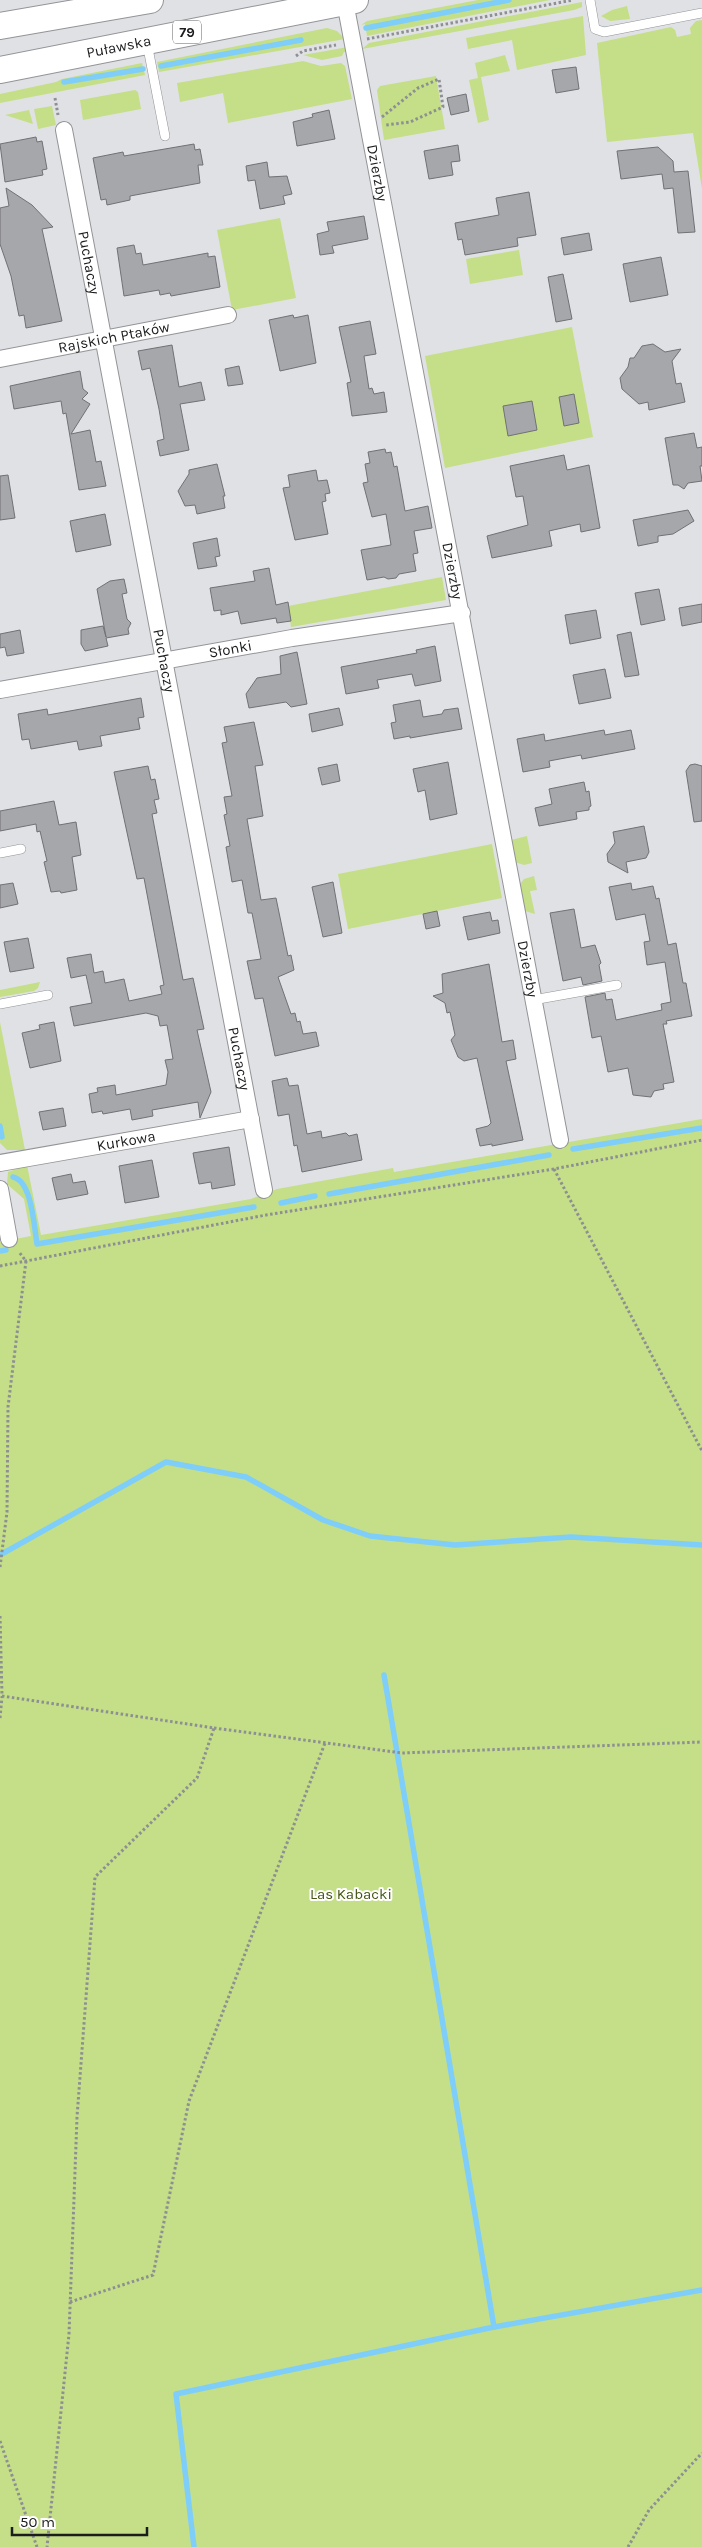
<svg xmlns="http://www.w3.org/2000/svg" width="702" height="2547" font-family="Karla,sans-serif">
  <rect width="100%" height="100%" fill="#e0e1e4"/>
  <!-- green -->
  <g fill="#c4df87">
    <path d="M478,0H550L367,36L365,24L361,25L367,21Z"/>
    <path d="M582,2V7L574,10L362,49L369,43Z"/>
    <path d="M627,6L630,19L610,21L601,16L612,10Z"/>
    <path d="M583,16L586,55L517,70L512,40L468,49L466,38Z"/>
    <path d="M702,20V189L693,133L607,142L597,43L671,27L675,30L677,37L691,34L690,28L696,21Z"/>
    <path d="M327,28L337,31L345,39L159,72L157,62Z"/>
    <path d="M348,47L349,52H344L342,56L322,60L303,55Z"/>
    <path d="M505,55L510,71L481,77L489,120L478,123L469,80L478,78L475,63Z"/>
    <path d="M303,61L321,66L341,63L345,66L352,99L228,123L223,93L180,102L177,83Z"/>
    <path d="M142,63L145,75L0,103V94L56,82L62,79Z"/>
    <path d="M436,76L445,129L384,140L377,90L380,86Z"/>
    <path d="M135,90L138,92L141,109L83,120L80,100Z"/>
    <path d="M52,106L56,125L38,129L34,109Z"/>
    <path d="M29,110L33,124L5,115Z"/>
    <path d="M280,218L296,298L232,310L217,230Z"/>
    <path d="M519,250L523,275L470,284L466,259Z"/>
    <path d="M572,327L593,437L445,468L425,356Z"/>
    <path d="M442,577L446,600L291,627L288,606Z"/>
    <path d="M527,836L532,863L524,865L515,862L511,840Z"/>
    <path d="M492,844L502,898L348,929L338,874Z"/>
    <path d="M534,876L537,890L530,891L535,914L525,911L520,884L524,879Z"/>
    <path d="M40,982L38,988L34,991L0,997V990Z"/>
    <path d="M0,1022L25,1150H7L0,1143Z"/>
    <path d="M702,1119V2547H0V1242L31,1236L24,1199L7,1184L8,1172L27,1165L41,1235L251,1199L277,1189L393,1168L394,1172Z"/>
  </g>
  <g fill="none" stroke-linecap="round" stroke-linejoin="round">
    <!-- stream -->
    <g stroke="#7fcefa" stroke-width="5.5">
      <path d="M366,28L509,0"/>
      <path d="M161,66L301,40"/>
      <path d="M64,82L143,69"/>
      <path d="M0,1126L2,1137"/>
      <path d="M573,1149L702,1128"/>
      <path d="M13,1177C32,1181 34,1226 37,1244L254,1207"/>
      <path d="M329,1194L549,1155"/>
      <path d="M281,1203L315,1196"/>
      <path d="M0,1251L6,1250"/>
      <path d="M0,1555L166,1462L246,1477L323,1520L370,1536L455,1545L571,1537L702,1545"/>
      <path d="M384,1675L494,2327"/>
      <path d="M194,2547L176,2394L494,2327L702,2290"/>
    </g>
  </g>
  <!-- building -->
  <g fill="#a6a7aa" stroke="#707174">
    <path d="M576,67L579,89L556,93L552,70Z"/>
    <path d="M466,94L469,111L451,115L447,98Z"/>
    <path d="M329,110L335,139L297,146L293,122L313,117L312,114Z"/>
    <path d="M36,137L37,142L42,141L47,169L42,170L43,175L5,182L0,144Z"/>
    <path d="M194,144L195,150L200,149L203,165H198L200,183L130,196V200L107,205L106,199L101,200L93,158L123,152L124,156Z"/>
    <path d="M458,145L460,161L451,162L453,175L429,179L424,151Z"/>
    <path d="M658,147L673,161L674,172L688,171L695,232L678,233L673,188L664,189L662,174L621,179L617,151Z"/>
    <path d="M267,162L269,177L287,176L292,194L283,196L285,204L260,209L255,180L248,181L246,166Z"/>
    <path d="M6,188L32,205L53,227L42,229L62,321L26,328L24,315L19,316L11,276L0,244V208L9,206Z"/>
    <path d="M529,192L536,235L517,238L518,246L465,255L462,239L458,240L455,223L499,215L496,198Z"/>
    <path d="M364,216L368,239L332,246L334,253L320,255L317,234L329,231L327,222Z"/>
    <path d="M589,233L592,250L564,255L561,238Z"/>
    <path d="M134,245L136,254L141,253L143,265L208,253V257L215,256L220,287L171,296L170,293L160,295L159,290L124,296L117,248Z"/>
    <path d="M661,257L668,295L630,302L623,264Z"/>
    <path d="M563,274L572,319L556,322L548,277Z"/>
    <path d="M293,315L294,318L308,315L316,363L280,371L269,320Z"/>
    <path d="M370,321L376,354L364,356L369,389L372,388L374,394L384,392L387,412L352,416L347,383L351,382L339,327Z"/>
    <path d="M653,344L665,352L681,349L672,361L676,384L681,383L685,402L649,410L648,402L639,404L622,389L620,378L628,367L630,358H634L642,346Z"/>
    <path d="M172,345L179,387L201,382L205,400L180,404L189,450L160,456L157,441L164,439L159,409L150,368L142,370L138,351Z"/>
    <path d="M239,366L243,384L228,386L225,369Z"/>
    <path d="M80,371L83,389L88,393L82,399L90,404L71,434L90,430L96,462L101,461L106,486L79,490L66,413L63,414L61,401L14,409L10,386Z"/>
    <path d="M574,394L579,423L564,426L559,397Z"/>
    <path d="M532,401L537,430L508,436L503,406Z"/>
    <path d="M694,433L697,448L702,447V466H700L702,481L688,483L684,489L678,485H673L665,438Z"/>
    <path d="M385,449L386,453L391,452L394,467L397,466L405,511L428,506L432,528L414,531L418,553L413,554L416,571L399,574L396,578L388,579L384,577L367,580L361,550L391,545L386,514L372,517L363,483L368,482L365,464L370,463L368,452Z"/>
    <path d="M564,455L567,470L589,465L600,528L581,532L580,524L549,531L552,546L492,558L487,536L528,525L523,496L516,497L510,466Z"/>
    <path d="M217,464L225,496H223L225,508L197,514L195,505L185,506L178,491L189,474V470Z"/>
    <path d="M316,470L318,481L327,480L330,493L325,494L326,501L322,502L328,534L295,540L283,488L290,487L288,475Z"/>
    <path d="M8,475L15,518L0,520V476Z"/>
    <path d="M688,510L694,521L673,534L658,536V542L638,546L633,520Z"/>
    <path d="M105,514L111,545L76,552L70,521Z"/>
    <path d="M217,538L220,556L215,557L217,566L198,569L193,543Z"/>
    <path d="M269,568L276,605L288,602L291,621L277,623L276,618L241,624L238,611L221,615V610L214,611L210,588L255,581L253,571Z"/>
    <path d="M124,579L127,593L122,594L127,619L131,623L128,629L129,634L106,638L108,646L85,651L81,644V630L103,626L106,637L97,589L110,581Z"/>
    <path d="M659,589L665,620L641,625L635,593Z"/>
    <path d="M702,604V622L682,626L679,608Z"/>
    <path d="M596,610L601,638L570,644L565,615Z"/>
    <path d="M20,630L24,653L7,656L5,647L0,648V634Z"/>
    <path d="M631,632L639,675L625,677L617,635Z"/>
    <path d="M435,646L441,681L415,686L412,674L377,680L379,688L346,694L341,667L417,653L416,650Z"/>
    <path d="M297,652L307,704L291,707L286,702L249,708L246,694L257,678L281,674L280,656Z"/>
    <path d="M605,669L611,698L579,704L573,675Z"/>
    <path d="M141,698L144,717L138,718L140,729L100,736L102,746L79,750L77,741L31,749L29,739L22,740L18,714L47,709L48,715Z"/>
    <path d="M420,700L423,717L442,714L444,710L458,708L462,729L410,738V736L394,739L391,723L396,722L393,705Z"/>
    <path d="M339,708L343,725L312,732L309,714Z"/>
    <path d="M254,722L263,765L255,766L263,816L247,819L261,900L276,898L288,956L291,955L294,970L278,977L291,1014L295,1013L297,1022L300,1021L303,1034L316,1032L319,1046L275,1056L263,998L255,999L247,961L261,959L252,913H248L242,880L232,882L226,847L230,846L224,815L227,814L224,797L232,796L222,743L227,742L224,727Z"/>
    <path d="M604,730L605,735L631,730L635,749L582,759L581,755L549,761L550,767L523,772L517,739L544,734L545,741Z"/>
    <path d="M448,762L457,814L430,820L425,790L418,792L413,769Z"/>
    <path d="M337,764L340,781L322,785L318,768Z"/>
    <path d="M695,764L702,766V821L694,822L686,771L690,765Z"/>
    <path d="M148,766L151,780L155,779L159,799L154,800L157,813L152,814L183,980L193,978L204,1029L197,1030L211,1092L200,1118L198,1102L152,1110L153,1116L132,1120L130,1109L103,1114L102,1111L92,1113L89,1094L98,1092L97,1088L115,1085L116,1095L166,1085L168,1072L165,1060L173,1059L167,1025L160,1026L158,1016L146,1013L74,1026L70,1007L92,1003L86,975L71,978L67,958L91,954L94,973L103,971L105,983L124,979L129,1001L162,994L160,986L164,985L144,878L137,879L114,772Z"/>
    <path d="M584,782L586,792L589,791L591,806L589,807V810L576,812L577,819L539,826L535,808L552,804L549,789Z"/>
    <path d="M54,801L59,825L76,822L81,855L72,857L77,890L61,893L60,891L51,892L44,862L47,861L40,831L37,832L36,824L0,831V811Z"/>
    <path d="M644,826L649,852L646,858L626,862L628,873L608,862L607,854L615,843L613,832Z"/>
    <path d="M333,882L342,933L323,937L312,887Z"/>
    <path d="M13,883L18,904L0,908V885Z"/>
    <path d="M631,883L632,890L653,886L656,899L659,898L668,945L676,943L683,983H686L692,1016L666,1021L667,1024H663L674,1082L663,1084L664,1089L654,1091L651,1097L633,1095L628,1068L608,1072L601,1036L592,1038L585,997L605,993L606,1000L612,999L616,1020L662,1010L661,1004L671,1002L665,962L647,965L644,942L650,941L645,914L616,920L609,887Z"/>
    <path d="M574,909L581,948L595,945L601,963L599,965L602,981L583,985L581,977L563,981L550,913Z"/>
    <path d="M437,911L440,926L426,929L423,914Z"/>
    <path d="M490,912L492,921L498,920L500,933L468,940L463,917Z"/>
    <path d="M28,938L34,968L10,972L4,942Z"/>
    <path d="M489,964L502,1042L513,1040L516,1059L506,1061L523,1140L492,1146V1144L480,1146L476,1129L488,1126L491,1123L477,1058L464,1061L458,1057L451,1040L455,1035L450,1012L447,1013L445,1003L433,996L443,993L442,974Z"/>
    <path d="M54,1022L61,1061L30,1068L22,1033L40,1029L39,1025Z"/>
    <path d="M287,1078L289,1086L298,1085L307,1134L321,1131L322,1138L346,1133L349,1136L357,1134L362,1160L302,1172L297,1145L294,1146L289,1114L278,1116L272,1081Z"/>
    <path d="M63,1108L66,1126L43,1130L39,1112Z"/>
    <path d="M229,1147L235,1185L212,1189L211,1182L199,1184L193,1153Z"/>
    <path d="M152,1160L159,1197L125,1203L119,1166Z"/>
    <path d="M71,1174L73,1183L85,1181L88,1194L57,1200L52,1178Z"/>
  </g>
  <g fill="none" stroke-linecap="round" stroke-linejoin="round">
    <!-- lane casing -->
    <g stroke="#939497" stroke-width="10">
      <g id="lane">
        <path d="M590,0L595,29L604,32L702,13"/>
        <path d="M147,43L165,136"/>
        <path d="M0,853L21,849"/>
        <path d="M533,1000L617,985"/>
        <path d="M0,1004L48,995"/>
      </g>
    </g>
    <!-- street casing -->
    <g stroke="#939497" stroke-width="18">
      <g id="street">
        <path id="s1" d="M345,2L560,1140"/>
        <path id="s2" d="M64,130L264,1190"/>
        <path id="s3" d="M0,359L228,315"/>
        <path id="s4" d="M0,690L292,638L462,613"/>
        <path id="s5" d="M0,1163L251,1119"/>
        <path d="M0,1189L9,1239"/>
      </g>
    </g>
    <!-- primary casing -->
    <g stroke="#939497" stroke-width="28">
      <g id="primary">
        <path d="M0,26L150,0"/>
        <path id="s6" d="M0,70L355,0"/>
      </g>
    </g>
    <!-- path -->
    <g stroke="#8e8f92" stroke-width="3" stroke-dasharray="2.5 2.5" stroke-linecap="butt">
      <path d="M367,39L573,0"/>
      <path d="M296,56L303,51L336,45"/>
      <path d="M55,98L58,115"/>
      <path d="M382,117L418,88L439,79L443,107L410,122L386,125"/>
      <path d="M554,1169L702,1451"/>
      <path d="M0,1266L266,1215L554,1169L702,1140"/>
      <path d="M0,1567L7,1512L8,1407L26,1261L19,1252"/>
      <path d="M0,1616L2,1696L214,1728L197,1778L95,1877L77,2117L69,2334L47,2547"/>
      <path d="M0,1718L2,1697"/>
      <path d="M214,1728L402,1753L702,1742"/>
      <path d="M70,2302L153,2275L189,2101L325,1743"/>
      <path d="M0,2441L37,2547"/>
      <path d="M628,2547L649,2510L702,2453"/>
    </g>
    <!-- lane -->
    <use href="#lane" stroke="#fff" stroke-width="9"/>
    <!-- street -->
    <use href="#street" stroke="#fff" stroke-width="16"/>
    <!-- primary -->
    <use href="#primary" stroke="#fff" stroke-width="26"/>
  </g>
  <g text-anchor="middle" stroke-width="4" stroke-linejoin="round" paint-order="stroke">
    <!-- shield labels -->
    <rect fill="#fff" stroke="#5f6061" stroke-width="1" x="173" y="20.5" width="28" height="23" rx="4"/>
    <g font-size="14" font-weight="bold" fill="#1b1c1d">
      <text x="187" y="37">79</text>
    </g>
    <!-- street labels -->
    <g font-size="15" fill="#1b1c1d" stroke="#fff">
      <text dy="5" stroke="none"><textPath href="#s6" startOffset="121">Puławska</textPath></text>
      <text dy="5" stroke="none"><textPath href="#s1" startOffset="174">Dzierzby</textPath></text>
      <text dy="5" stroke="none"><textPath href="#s2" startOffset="135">Puchaczy</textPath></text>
      <text dy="5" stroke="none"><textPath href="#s3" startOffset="116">Rajskich Ptaków</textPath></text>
      <text dy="5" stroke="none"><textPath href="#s1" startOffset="579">Dzierzby</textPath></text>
      <text dy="5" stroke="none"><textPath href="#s4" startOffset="234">Słonki</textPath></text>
      <text dy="5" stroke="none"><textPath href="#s2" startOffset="540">Puchaczy</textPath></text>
      <text dy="5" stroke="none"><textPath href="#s1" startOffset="984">Dzierzby</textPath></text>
      <text dy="5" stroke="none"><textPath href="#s2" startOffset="945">Puchaczy</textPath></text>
      <text dy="5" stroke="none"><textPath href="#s5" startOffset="128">Kurkowa</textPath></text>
    </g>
    <!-- park labels -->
    <g font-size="15" fill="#455612" stroke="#fff">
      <text x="351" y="1899">Las Kabacki</text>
    </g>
  </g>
  <!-- scale -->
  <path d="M12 2527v8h135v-8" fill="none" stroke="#1b1c1d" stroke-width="2.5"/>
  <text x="20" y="2527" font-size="15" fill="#1b1c1d" stroke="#ffffff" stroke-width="4" paint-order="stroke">50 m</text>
</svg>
